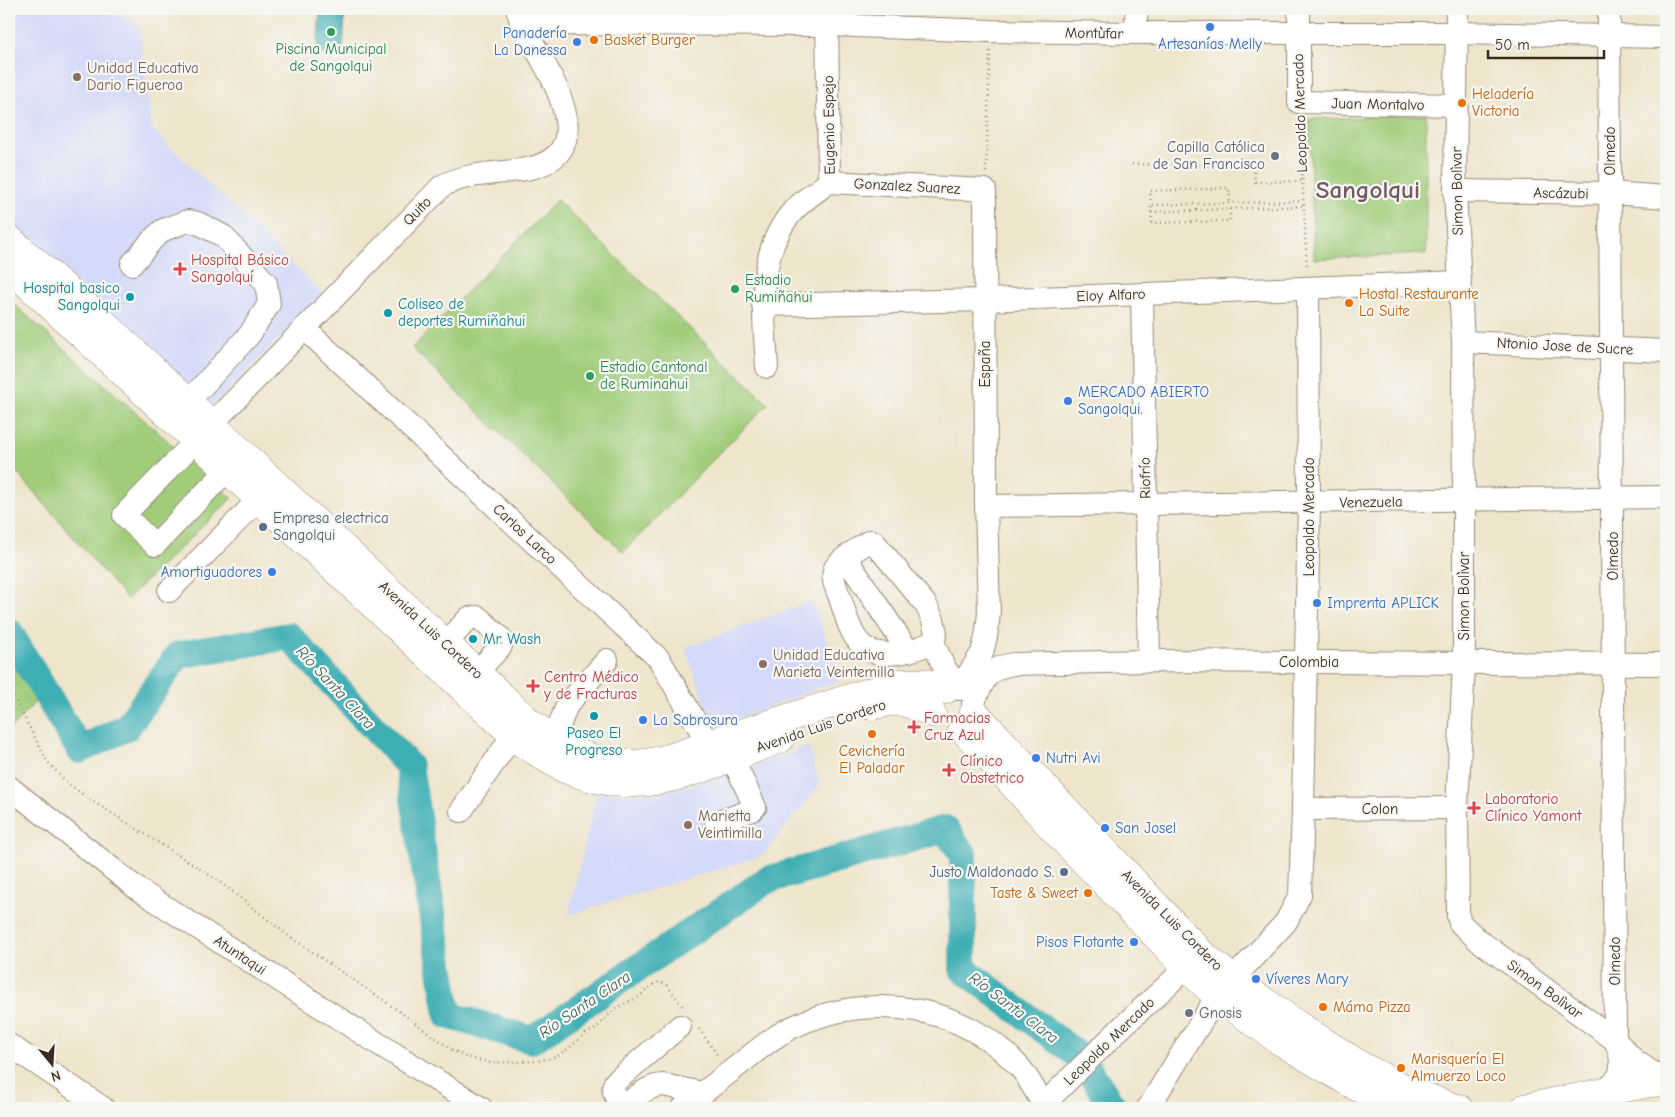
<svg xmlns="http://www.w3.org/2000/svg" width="1675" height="1117" font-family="'Comic Neue',sans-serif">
  <rect width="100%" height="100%" fill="#f6f6f2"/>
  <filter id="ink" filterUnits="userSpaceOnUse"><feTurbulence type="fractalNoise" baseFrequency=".02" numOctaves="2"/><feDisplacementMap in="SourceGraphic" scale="10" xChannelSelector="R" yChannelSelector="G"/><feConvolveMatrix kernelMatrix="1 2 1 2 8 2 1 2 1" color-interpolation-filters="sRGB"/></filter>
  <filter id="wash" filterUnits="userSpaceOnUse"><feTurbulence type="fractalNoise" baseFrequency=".0096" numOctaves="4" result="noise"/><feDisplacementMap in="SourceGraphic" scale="20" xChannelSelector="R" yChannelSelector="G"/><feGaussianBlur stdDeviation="1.12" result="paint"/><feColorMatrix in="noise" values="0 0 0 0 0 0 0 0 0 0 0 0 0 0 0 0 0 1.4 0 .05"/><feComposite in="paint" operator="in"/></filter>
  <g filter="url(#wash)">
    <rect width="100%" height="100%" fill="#efe5cc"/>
    <!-- built -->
    <g fill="#d3d9f9">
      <path d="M9,9H103L139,25L152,129L323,294L209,410L38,245L9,224Z"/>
      <path d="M812,601L841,680L714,727L685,648Z"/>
      <path d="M808,746L820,784L762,856L568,915L597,793L654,794L724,777Z"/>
    </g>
    <!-- green -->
    <g fill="#a1cd7a" stroke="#6e7c4c">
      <path d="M1426,115V254L1314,259L1309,119Z"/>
      <path d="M557,200L768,404L623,552L412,348Z"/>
      <path d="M9,300L232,498L127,599L9,463Z"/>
      <path d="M9,613L23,632L35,702L12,727L9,728Z"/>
    </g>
    <!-- water -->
    <path fill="#3daeb4" stroke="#3c6c69" d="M320,9H345L343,55L317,54Z"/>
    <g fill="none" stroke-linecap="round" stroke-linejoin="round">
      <!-- river -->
      <path stroke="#3daeb4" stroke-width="28" d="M9,632L80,750L127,727L178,655L289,636L409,766L448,1015L532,1040L767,880L945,829L963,854V969L1079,1056L1114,1108"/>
    </g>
  </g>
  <g filter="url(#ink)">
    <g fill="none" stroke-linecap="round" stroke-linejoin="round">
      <!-- minor casing -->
      <g stroke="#958875" stroke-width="24">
        <g id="minor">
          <path d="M827,9L829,182"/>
          <path d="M1299,9V102L1457,105"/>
          <path d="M1457,9L1455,191L1463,342L1464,501V663L1457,808L1458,916L1460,923L1478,940L1615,1040L1635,1061L1652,1072L1666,1079"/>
          <path d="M522,24L828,25L991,31L1135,33H1458L1666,37"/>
          <path d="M1135,33L1137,9"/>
          <path d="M829,182L985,190L986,506L989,613L986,637L982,653L959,689"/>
          <path d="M1455,191L1611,193L1666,197"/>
          <path d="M132,264L153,239L163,230L188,221L198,223L223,236L266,283L269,304L250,334L187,403"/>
          <path d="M1142,294L1149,661"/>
          <path d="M763,305L985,300L1460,282"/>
          <path d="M304,328L659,659L716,757"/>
          <path d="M1463,342L1666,351"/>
          <path d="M767,367C764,315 755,254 793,211C803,200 817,191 829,182"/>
          <path d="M228,469L155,545L124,515L442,186C466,173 494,174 520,170C611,158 545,67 522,24L518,12"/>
          <path d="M986,506L1666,497"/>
          <path d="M846,558L908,651"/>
          <path d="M169,591L259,499"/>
          <path d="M933,642C912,652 875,663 858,641C849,630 846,615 841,601C838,591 830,579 835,568C839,560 857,549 865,544L870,541L874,542L926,605L933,620L936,633L933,642L943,665L951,677L964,682"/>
          <path d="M445,644L469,618L478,617L501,638V646L476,673"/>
          <path d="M973,704C983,682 986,668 1013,664L1149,661L1666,664"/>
          <path d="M554,740L567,705L607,660"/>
          <path d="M9,787L139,890L366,1036L481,1108"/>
          <path d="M1303,809L1457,808"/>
          <path d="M461,811L513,735"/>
          <path d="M716,823L752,810L755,807L732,757"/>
          <path d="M680,1026L615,1082C610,1091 617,1101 625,1105C638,1096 647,1086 663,1085L703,1093"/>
          <path d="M9,1045L103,1108"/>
          <path d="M1599,1093C1625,1080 1625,1064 1615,1040L1609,9"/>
          <path d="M1044,1104L1124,1025L1198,957"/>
          <path d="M683,1108C702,1094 721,1079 740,1064C757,1051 773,1036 793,1027C868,990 966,1004 1022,1070C1031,1082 1037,1096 1047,1108"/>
          <path d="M1148,1108L1217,996L1286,922L1300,895L1303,809L1309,502L1308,288"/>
        </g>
      </g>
      <!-- major casing -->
      <g stroke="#958875" stroke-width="29">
        <g id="major">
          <path d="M9,239L78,299L528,721C554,740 579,758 612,763C654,769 690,750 729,737C786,719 843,699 900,683H925L945,690"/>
          <path d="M9,267L522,743C536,751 550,762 565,769C590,779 621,786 648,782C690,777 739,754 780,739"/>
          <path d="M872,706C900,698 906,702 932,713"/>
          <path d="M974,712L1202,954L1231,978L1295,1023L1363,1067L1406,1089L1452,1107L1459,1108"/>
          <path d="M962,728L1057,833L1186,967L1217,996L1280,1041L1343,1079L1395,1108"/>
          <path d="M1525,1108L1649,1083L1666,1082"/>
        </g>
      </g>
      <!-- path -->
      <g stroke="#958875" stroke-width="2.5" stroke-dasharray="1 4" stroke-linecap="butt">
        <path d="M1299,119L1307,269"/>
        <path d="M1132,164L1229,166V160L1253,159L1255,182L1302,181"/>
        <path d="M986,172L990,50"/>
        <path d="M1151,205L1150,191L1229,188L1230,203"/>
        <path d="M1230,209V221L1152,223L1151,205L1303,201"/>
        <path d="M1151,212L1304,206"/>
        <path d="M9,688L47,761L65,781L86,797L216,879L286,934L396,1009L454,1051L466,1057L491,1063L537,1061L556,1057L569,1048L586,1033L594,1030L616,1008L639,997L648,988L659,982L666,984L684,1008"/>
        <path d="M699,1029L719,1057"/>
      </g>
      <!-- minor -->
      <use href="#minor" stroke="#fff" stroke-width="22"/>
      <!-- major -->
      <use href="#major" stroke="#fff" stroke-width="28"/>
    </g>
  </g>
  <!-- markers -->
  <g fill="#3f7fe0" stroke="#f6f6f2" stroke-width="2">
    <circle cx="1210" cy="27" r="5"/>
    <circle cx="577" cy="42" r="5"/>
    <circle cx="1068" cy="401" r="5"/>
    <circle cx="272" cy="572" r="5"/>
    <circle cx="1317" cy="603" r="5"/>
    <circle cx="643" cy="720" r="5"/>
    <circle cx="1036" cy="758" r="5"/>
    <circle cx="1105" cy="828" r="5"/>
    <circle cx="1134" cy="942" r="5"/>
    <circle cx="1256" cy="979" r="5"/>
  </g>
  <g fill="#2e9e5b" stroke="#f6f6f2" stroke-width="2">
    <circle cx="331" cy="32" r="5"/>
    <circle cx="735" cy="289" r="5"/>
    <circle cx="590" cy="376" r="5"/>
  </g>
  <g fill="#e8710a" stroke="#f6f6f2" stroke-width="2">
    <circle cx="594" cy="40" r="5"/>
    <circle cx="1462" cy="103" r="5"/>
    <circle cx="1349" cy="303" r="5"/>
    <circle cx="872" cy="734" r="5"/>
    <circle cx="1088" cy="893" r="5"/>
    <circle cx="1323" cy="1007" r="5"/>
    <circle cx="1401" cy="1068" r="5"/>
  </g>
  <g fill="#8d6e63" stroke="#f6f6f2" stroke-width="2">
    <circle cx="77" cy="77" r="5"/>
    <circle cx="763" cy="664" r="5"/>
    <circle cx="688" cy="825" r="5"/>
  </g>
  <g fill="#6b7280" stroke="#f6f6f2" stroke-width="2">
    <circle cx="1275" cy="156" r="5"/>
    <circle cx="1189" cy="1013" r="5"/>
  </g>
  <g fill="#e0444e" stroke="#f6f6f2" stroke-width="2">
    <path d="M177.5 261.5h5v5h5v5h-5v5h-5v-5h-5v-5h5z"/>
    <path d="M530.5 678.5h5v5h5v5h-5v5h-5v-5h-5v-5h5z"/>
    <path d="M911.5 719.5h5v5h5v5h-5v5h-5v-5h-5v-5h5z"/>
    <path d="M946.5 762.5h5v5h5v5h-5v5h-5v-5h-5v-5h5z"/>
    <path d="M1471.5 800.5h5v5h5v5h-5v5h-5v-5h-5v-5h5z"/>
  </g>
  <g fill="#0f9aa8" stroke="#f6f6f2" stroke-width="2">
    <circle cx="130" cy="297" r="5"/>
    <circle cx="388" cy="313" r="5"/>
    <circle cx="473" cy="639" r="5"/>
    <circle cx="594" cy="716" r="5"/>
  </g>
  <g fill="#5c6f8a" stroke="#f6f6f2" stroke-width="2">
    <circle cx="263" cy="527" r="5"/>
    <circle cx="1064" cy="872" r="5"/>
  </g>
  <g text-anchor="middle" stroke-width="4.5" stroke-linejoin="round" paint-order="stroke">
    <!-- shop labels -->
    <g font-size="15" fill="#366cbe" stroke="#f6f6f2" text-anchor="start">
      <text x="567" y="38" text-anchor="end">Panadería<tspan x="567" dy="17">La Danessa</tspan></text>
      <text x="1210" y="49" text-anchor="middle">Artesanías Melly</text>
      <text x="1078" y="397">MERCADO ABIERTO<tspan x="1078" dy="17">Sangolqui.</tspan></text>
      <text x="262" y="577" text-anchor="end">Amortiguadores</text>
      <text x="1327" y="608">Imprenta APLICK</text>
      <text x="653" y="725">La Sabrosura</text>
      <text x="1046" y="763">Nutri Avi</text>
      <text x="1115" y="833">San Josel</text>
      <text x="1124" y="947" text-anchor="end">Pisos Flotante</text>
      <text x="1266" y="984">Víveres Mary</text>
    </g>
    <!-- street labels -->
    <g font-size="15" fill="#3b2a1e" stroke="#f6f6f2">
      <text transform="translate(1094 33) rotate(1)" y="5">Montùfar</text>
      <text transform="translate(1378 104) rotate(1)" y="5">Juan Montalvo</text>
      <text transform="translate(1300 113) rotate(-92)" y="5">Leopoldo Mercado</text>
      <text transform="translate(829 125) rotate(-91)" y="5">Eugenio Espejo</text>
      <text transform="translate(1610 151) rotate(-90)" y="5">Olmedo</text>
      <text transform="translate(907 186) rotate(3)" y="5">Gonzalez Suarez</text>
      <text transform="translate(1457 191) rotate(-91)" y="5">Simon Bolìvar</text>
      <text transform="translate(1561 193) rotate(1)" y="5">Ascázubi</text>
      <text transform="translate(417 211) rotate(-46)" y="5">Quito</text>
      <text transform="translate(1111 295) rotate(-2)" y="5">Eloy Alfaro</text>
      <text transform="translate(1565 346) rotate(3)" y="5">Ntonio Jose de Sucre</text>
      <text transform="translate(985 364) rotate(-90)" y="5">España</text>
      <text transform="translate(1145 478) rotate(-91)" y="5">Riofrío</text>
      <text transform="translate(1371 502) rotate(-1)" y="5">Venezuela</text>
      <text transform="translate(1309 517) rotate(-90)" y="5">Leopoldo Mercado</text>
      <text transform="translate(525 534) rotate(43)" y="5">Carlos Larco</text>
      <text transform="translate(1613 556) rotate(-90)" y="5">Olmedo</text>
      <text transform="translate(1464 596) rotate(-90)" y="5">Simon Bolìvar</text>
      <text transform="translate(431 630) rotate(43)" y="5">Avenida Luis Cordero</text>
      <text x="1309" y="667">Colombia</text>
      <text transform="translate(821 726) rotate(-19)" y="5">Avenida Luis Cordero</text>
      <text x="1380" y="814">Colon</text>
      <text transform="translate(1172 920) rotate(45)" y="5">Avenida Luis Cordero</text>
      <text transform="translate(240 955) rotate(33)" y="5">Atuntaqui</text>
      <text transform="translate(1615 961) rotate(-90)" y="5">Olmedo</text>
      <text transform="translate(1545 989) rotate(36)" y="5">Simon Bolìvar</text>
      <text transform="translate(1109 1041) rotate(-44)" y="5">Leopoldo Mercado</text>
    </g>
    <!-- food labels -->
    <g font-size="15" fill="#c56008" stroke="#f6f6f2" text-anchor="start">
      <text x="604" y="45">Basket Burger</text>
      <text x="1472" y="99">Heladería<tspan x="1472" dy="17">Victoria</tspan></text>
      <text x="1359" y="299">Hostal Restaurante<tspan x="1359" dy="17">La Suite</tspan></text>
      <text x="872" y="756" text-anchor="middle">Cevichería<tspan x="872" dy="17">El Paladar</tspan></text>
      <text x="1078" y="898" text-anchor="end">Taste &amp; Sweet</text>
      <text x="1333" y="1012">Máma Pizza</text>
      <text x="1411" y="1064">Marisquería El<tspan x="1411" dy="17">Almuerzo Loco</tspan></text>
    </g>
    <!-- leisure labels -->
    <g font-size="15" fill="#27864d" stroke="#f6f6f2" text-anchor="start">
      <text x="331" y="54" text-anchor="middle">Piscina Municipal<tspan x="331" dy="17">de Sangolqui</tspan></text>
      <text x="745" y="285">Estadio<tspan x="745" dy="17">Rumiñahui</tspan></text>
      <text x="600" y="372">Estadio Cantonal<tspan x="600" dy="17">de Ruminahui</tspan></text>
    </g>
    <!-- education labels -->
    <g font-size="15" fill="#785e54" stroke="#f6f6f2" text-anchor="start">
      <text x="87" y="73">Unidad Educativa<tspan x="87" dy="17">Dario Figueroa</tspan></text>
      <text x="773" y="660">Unidad Educativa<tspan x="773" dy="17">Marieta Veintemilla</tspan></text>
      <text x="698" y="821">Marietta<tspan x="698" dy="17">Veintimilla</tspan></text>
    </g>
    <!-- worship labels -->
    <g font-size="15" fill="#5b616d" stroke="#f6f6f2" text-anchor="end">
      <text x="1265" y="152">Capilla Católica<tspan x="1265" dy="17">de San Francisco</tspan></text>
      <text x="1199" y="1018" text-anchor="start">Gnosis</text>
    </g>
    <!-- health labels -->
    <g font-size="15" fill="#be3a42" stroke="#f6f6f2" text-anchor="start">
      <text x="191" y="265">Hospital Básico<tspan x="191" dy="17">Sangolquí</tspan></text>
      <text x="544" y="682">Centro Médico<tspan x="544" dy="17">y de Fracturas</tspan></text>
      <text x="924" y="723">Farmacias<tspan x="924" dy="17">Cruz Azul</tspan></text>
      <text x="960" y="766">Clínico<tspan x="960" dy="17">Obstetrico</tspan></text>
      <text x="1485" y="804">Laboratorio<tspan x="1485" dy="17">Clínico Yamont</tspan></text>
    </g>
    <!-- culture labels -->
    <g font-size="15" fill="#0d838f" stroke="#f6f6f2" text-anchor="start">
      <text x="120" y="293" text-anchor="end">Hospital basico<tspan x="120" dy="17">Sangolqui</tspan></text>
      <text x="398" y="309">Coliseo de<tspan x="398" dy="17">deportes Rumiñahui</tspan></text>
      <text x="483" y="644">Mr. Wash</text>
      <text x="594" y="738" text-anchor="middle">Paseo El<tspan x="594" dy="17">Progreso</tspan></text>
    </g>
    <!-- service labels -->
    <g font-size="15" fill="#4e5e75" stroke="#f6f6f2" text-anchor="start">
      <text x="273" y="523">Empresa electrica<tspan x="273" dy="17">Sangolqui</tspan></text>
      <text x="1054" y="877" text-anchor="end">Justo Maldonado S.</text>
    </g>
    <!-- water labels -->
    <g font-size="16" font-style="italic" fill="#3c5f5a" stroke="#f6f6f2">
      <text transform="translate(336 687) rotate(47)" y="6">Río Santa Clara</text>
      <text transform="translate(584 1004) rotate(-34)" y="6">Río Santa Clara</text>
      <text transform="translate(1014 1007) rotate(37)" y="6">Río Santa Clara</text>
    </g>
    <!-- town labels -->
    <g font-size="25" font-weight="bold" fill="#725b64" stroke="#f6f6f2">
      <text x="1368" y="198">Sangolqui</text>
    </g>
  </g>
  <!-- margin -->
  <rect width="1675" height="1117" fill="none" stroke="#f6f6f2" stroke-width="30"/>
  <!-- north arrow -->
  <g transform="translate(52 1064) rotate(162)" stroke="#f6f6f2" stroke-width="4" paint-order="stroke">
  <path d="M0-4L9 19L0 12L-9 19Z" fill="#3b2a1e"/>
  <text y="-8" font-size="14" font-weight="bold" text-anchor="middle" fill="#3b2a1e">N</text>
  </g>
  <!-- scale -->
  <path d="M1488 50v8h116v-8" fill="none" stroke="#3b2a1e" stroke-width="2.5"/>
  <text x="1495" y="50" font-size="15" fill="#3b2a1e" stroke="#f6f6f2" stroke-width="4" paint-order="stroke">50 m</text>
</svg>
